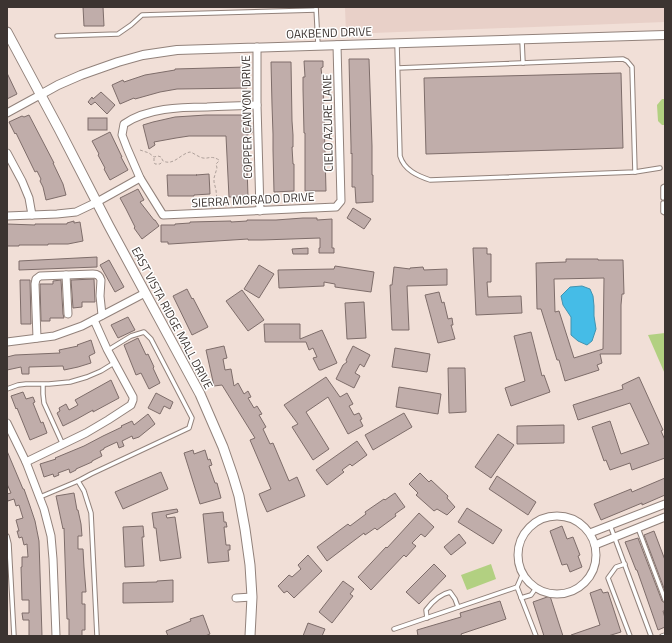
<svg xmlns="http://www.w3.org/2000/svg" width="672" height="643" font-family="'Titillium Web',sans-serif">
  <rect width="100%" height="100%" fill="#f1dfd7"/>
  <!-- commercial -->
  <path fill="#e8d0c8" d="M345,7H665V22L346,34Z"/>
  <!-- green -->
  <g fill="#b2d081">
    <path d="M662,99H665V125H662L658,121L657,105Z"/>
    <path d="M665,333V374L648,335Z"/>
    <path d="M491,564L496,579L467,590L461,575Z"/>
  </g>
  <!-- water -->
  <path fill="#45bce7" stroke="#4293b0" d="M582,286L590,289L593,296L594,306V316L596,329L592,341L587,345L578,341L571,335V317L563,305L561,296L570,287Z"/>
  <!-- building -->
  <g fill="#c0adaa" stroke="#7e6d6a" fill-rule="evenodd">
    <path d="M83,7H103L104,26H84Z"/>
    <path d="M349,59H369L372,146V175H373V202L356,203L355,187H352V153L351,154V146Z"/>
    <path d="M304,61H323V67L321,68L322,77H323L326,191H305V133H304L303,89V77H305Z"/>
    <path d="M271,62H291L292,121L293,135V147H292L293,164H294V191L274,192L273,150V134L272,105Z"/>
    <path d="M246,67L247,88L177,89L160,92L135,99L134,98L120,104L112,85L123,80L124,82L145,75L175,70V69Z"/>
    <path d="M7,73L17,94L7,99Z"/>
    <path d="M621,73L623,148L426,154L424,78Z"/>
    <path d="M101,92L115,105L107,114L95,102L91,105L88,102L92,97L93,99Z"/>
    <path d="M29,115L54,163H53L63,184L66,195L46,200L43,187L40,181L41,179L37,171L35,172L16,133L15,134L9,122L22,116L24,117Z"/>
    <path d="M206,115H247V125L252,126V133L248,132V135H246L248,197H229L226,136H189L176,138L154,142L155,145L149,149L143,125L153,122L175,117Z"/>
    <rect x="88" y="118" width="19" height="12"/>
    <path d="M110,132L122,157H121L128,170L110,180L104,169L105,168L98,155L99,154L92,141Z"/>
    <path d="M209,174L210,194L194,195V196H168L167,175H197H196Z"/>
    <path d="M138,189L144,200L140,202L154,220H155L159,226L142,239L134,228L135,227L126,209L120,198Z"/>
    <path d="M353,208L371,219L364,229L347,218Z"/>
    <path d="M303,218H317V220L332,219V248H334V253H319V248H320V238L262,240H248V239L170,244H168V242H161V225H175V224L190,223V222L231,221V222L247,221V220H276Z"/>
    <path d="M74,221V223L80,222L83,241L68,244H48V245H19V246H7V224L35,225V224H67V223Z"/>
    <path d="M308,248V254H293L292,249Z"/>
    <path d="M473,248H487V254H491V282H487L488,297L521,296L522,313L476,315Z"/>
    <path d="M97,257V267L19,270V261Z"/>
    <path d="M566,259H598V260H623L624,294H622L621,305V354H600L602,363L597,365L599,370L565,381L559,360H557L541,309H537L536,263L566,262ZM604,278L603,349L574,358L559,311L555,312L554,279Z"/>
    <path d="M109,260L124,287L115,292L100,265Z"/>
    <path d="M259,265L274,274L259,298L244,289Z"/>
    <path d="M335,266L374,272L371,292L335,287V284L324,282V286L279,288L278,270L334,269Z"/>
    <path d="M394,267L410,269V268L423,267L424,270L447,269V285L407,286L409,330H392L390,285H392Z"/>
    <path d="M94,279L95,302H82V307L73,308L71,280Z"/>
    <path d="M20,280H30L31,324H21Z"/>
    <path d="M61,280L63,314L64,318H50V321H41L40,284H53V281Z"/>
    <path d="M187,289L192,299L193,298L208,327L192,335L173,296Z"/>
    <path d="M242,290L264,320L248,331L226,301Z"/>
    <path d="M439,292L442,303L444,302L448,319L452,318L453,325H451L455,339L438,343L425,295Z"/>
    <path d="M364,302L366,338L347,339L345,303Z"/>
    <path d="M128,317L135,330L118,338L111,325Z"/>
    <path d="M264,324H300V339L322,330L337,363L321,370H319L313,358L317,357L313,348L309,350L306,342H265Z"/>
    <path d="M531,332L542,376L544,375L550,392L511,406L505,388L525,381L514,336Z"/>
    <path d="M138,338L146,355L148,354L154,367L153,368L160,383L149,389L141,373L136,375L124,345Z"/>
    <path d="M91,340L95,353L89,356L91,363L78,367L64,370L63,366L29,367V374H22L21,367L7,370V357L15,355L60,353L59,350L78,346L77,345Z"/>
    <path d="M224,346L227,358L223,359L225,370L231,369L234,386L238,383L244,394L248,391L251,397L248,398L254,408L257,406L262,414L259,415L266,427L263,429L270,444L273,443L289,481L297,477L305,496L267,512L259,494L271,489L250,440L255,438L222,385L214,386L206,350Z"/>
    <path d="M353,346L370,355L364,367L360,364L355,373L360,376L354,388L336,379L343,365L347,362L346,360Z"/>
    <path d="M395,348L430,354L427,372L392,367Z"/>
    <path d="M448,368H465L466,412L449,413Z"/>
    <path d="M326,377L340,397L347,393L353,404L349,406L354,415L359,413L362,419L360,420L363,426L348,434L328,397L306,412L329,449L313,460L292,427L298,424L284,405Z"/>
    <path d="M639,377L663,430L661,431L665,440V458L632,470L630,463L610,470L606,460L604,461L592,427L610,421L621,454L649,444L630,403L578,420L573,405L623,389L622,385Z"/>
    <path d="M111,380L119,398L93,412V410L77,419L63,426L57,413L60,411L59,408L66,404L69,410L78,405L75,400Z"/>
    <path d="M399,387L441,394L438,414L396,407Z"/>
    <path d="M23,392L26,399L33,397L35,402L33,403L41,423L43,422L47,433L30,440L17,408L16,409L11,396Z"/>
    <path d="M156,393L173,402L170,409L164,406L160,414L148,408Z"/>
    <path d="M404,413L412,427L373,450L365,435Z"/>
    <path d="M148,414L155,424L139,437L133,439L132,436L122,441L124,446L119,448L117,442L104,448V449L100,451L102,456L92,461V462L76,469V470L70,473L69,469L58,473L59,475L54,477L53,474L44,477L40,464L56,459L55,458L84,446L103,436L122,427L121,426L132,421L134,425Z"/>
    <path d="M564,425V443L517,444V426Z"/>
    <path d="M498,434L514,445L491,478L475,467Z"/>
    <path d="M357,441L367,455L352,466L350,464L342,470L344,472L327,485L316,470Z"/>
    <path d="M193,450L194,454L205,450L208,460L210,459L212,465L209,466L215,483H217L221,498L200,504L184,453Z"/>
    <path d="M7,451L23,489H24L30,506L35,521L39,541L42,636H29V620H23L22,613H29V600H22L21,567H22V557H28L27,544L24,545L22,537L19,538L17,531H19L16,520L23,518L19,505L16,506L14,499L8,501L7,498V494L11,493L7,484Z"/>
    <path d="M161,472L168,489L123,509L115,492Z"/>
    <path d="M420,473L429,482L431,480L448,496L447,498L455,507L447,515L437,509L434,511L416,495L418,493L409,484Z"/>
    <path d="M497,476L536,502L528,515L489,489Z"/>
    <path d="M665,478V495L642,505V503L601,520L594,504L631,489L632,492Z"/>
    <path d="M74,493L77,510H78L81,524L82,536H78V549H83L84,567L86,592H82V604H85V630H82V636H69V619H67L64,528L63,529L56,496Z"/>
    <path d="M395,493L405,507L395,514L396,516L377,530L375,528L365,535L364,533L327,561L317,547L348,524L350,526L366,514L365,512L384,499L385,500Z"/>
    <path d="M467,508L502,530L493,544L458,522Z"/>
    <path d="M177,509L178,512L166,515L167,518L175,517L181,558L160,561L156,528H154L152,513Z"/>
    <path d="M223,512L224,522H226L227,527H224L226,545H230V550H228L229,561L208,563L203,514Z"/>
    <path d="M419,513L434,527L425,537L421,534L412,543L416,546L406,557L404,555L371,590L358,577L386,547L387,548Z"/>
    <path d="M143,526L144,537H142L144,566L125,567L123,527Z"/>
    <path d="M562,526L567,539L573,537L580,555L578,556L582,567L570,572L567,564L562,565L550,531Z"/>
    <path d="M654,531L665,560V591L644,535Z"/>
    <path d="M459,534L466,543L451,555L444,547Z"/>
    <path d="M638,538L662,601L665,603V611H663L665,618V627L658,630L637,570H636L625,542Z"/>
    <path d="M308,555L322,571L294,598L287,591L284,593L278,586L289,575L292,577L301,569L298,565Z"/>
    <path d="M434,564L446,576L419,604L406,592Z"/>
    <path d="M173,580V602L123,603V583L157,582V581Z"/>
    <path d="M343,581L354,589L350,594L353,596L332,623L319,612Z"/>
    <path d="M601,589L603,593L608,592L621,632L608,636H571V635L600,625L590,593Z"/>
    <path d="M550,596L563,636H544L533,602Z"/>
    <path d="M500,601L506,619L461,634L462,636H418L417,630L461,617L460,613Z"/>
    <path d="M203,615L210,634L205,636H168L166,631L191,621L190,619Z"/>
    <path d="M308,623L325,629L322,636H303Z"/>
  </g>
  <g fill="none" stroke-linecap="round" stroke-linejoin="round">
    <!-- service casing -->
    <g stroke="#92827b" stroke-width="5.5">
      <g id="service">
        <path d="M316,7L318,45"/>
        <path d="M57,36L118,34L131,25L142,15L316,10"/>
        <path d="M522,40L523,63"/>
        <path d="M397,44L400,156C404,170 418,176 430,180L635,172L632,67L627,61L623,59L398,68"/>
        <path d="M635,172L660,168"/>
        <path d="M663,198V187L665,186"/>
        <path d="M663,203V212L665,213"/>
        <path d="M43,385V394L44,403L63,445"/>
        <path d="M7,389L18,385L26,384H49L70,382L87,377L101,371L114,363"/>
        <path d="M78,481L91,474L189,428L192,418L151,339L144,332L131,336L108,350"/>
        <path d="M40,497L78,481L84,491L91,513L97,636"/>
        <path d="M610,525L651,636"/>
        <path d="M638,528L665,600"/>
        <path d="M7,536L9,544L14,636"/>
        <path d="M625,564L616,567L608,578L630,636"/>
        <path d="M517,587L523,573"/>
        <path d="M521,598L531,595L536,588"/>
        <path d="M427,618L426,610C432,602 440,594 450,592L455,599L458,607"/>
        <path d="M394,629L517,587L536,636"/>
        <path d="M662,636L665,635"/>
      </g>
    </g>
    <!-- minor casing -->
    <g stroke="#92827b" stroke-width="9">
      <g id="minor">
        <path d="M257,47V105L260,211"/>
        <path d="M257,105C240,106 224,106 207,107C180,107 147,108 124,124L122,135L127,148L140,178L163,215L336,207L341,201L337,45"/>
        <path d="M7,113L40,95"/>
        <path d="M7,153L22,181L29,198L32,215"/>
        <path d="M7,216L57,214L76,212L97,202L140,178"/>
        <path d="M66,275L68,314"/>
        <path d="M37,338L35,284L36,279L40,276L93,274C97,274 100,276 101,280L100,296L102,315"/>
        <path d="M7,342L54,336L82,326L145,293"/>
        <path d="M7,423L26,462L44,509L51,536L53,559L56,636"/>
        <path d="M26,462L86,433L108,420L131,405L133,400V397L107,349L94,320"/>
        <circle cx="557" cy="555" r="39"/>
        <path d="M590,533L665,504"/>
        <path d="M595,545L665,517"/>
        <path d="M236,598L252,597"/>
      </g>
    </g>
    <!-- tertiary casing -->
    <g stroke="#92827b" stroke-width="10">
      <path id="tertiary" d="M40,95L58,85L81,75L118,62L143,55L177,50L665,35"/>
    </g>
    <!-- secondary casing -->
    <g stroke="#92827b" stroke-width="11">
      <path id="secondary" d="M7,32L59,129L109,226L200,394L223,447L233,476L239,496L245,529L250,565L252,597L250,636"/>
    </g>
    <!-- path -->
    <g stroke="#afa19b" stroke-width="1" stroke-dasharray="3 2" stroke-linecap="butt">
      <path d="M140,150L149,153L154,157L158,156L161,157L163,161C174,166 180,154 190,152C194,153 198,157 203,158C209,159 211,155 219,160V161L216,164L217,168L214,178V182L216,190L217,201"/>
      <path d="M154,158V162L155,164H160L162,162"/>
    </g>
    <!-- service -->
    <use href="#service" stroke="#fff" stroke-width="3.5"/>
    <!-- minor -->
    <use href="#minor" stroke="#fff" stroke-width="7"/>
    <!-- tertiary -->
    <use href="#tertiary" stroke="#fff" stroke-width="8"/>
    <!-- secondary -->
    <use href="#secondary" stroke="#fff" stroke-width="9"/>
  </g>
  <g text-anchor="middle" stroke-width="3" stroke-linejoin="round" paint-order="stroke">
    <!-- street labels -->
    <g font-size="12" fill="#3c3431" stroke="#fff">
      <text transform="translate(329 33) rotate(-2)" y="4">OAKBEND DRIVE</text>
      <text transform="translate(247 117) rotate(-91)" y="4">COPPER CANYON DRIVE</text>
      <text transform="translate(328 123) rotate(-91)" y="4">CIELO AZURE LANE</text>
      <text transform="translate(253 200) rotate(-3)" y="4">SIERRA MORADO DRIVE</text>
      <text transform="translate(172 318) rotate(62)" y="4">EAST VISTA RIDGE MALL DRIVE</text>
    </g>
  </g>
  <!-- border -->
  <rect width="672" height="643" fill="none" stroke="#3c3431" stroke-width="16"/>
</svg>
